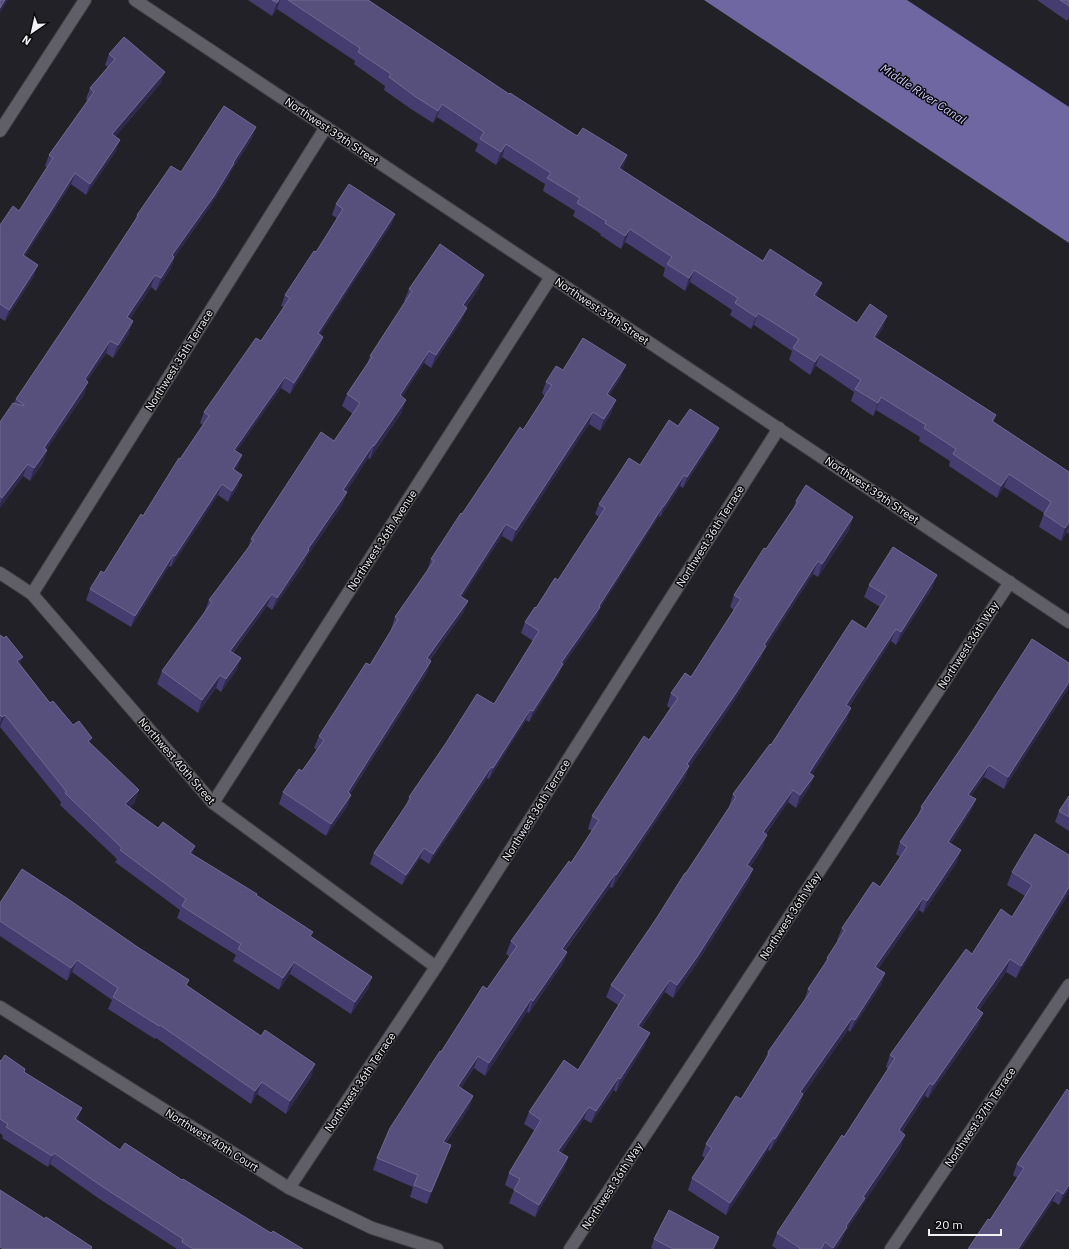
<svg xmlns="http://www.w3.org/2000/svg" width="1069" height="1249" font-family="'IBM Plex Sans',sans-serif">
  <rect width="100%" height="100%" fill="#212127"/>
  <!-- water -->
  <path fill="#6e67a2" d="M704,0H907L1069,107V243Z"/>
  <g fill="none" stroke-linecap="round" stroke-linejoin="round">
    <!-- minor casing -->
    <g stroke="#3e3d42" stroke-width="14">
      <g id="minor">
        <path d="M135,0L1069,622"/>
        <path d="M0,131L85,0"/>
        <path d="M0,573L32,594L213,803L436,967"/>
        <path d="M32,594L326,127"/>
        <path d="M213,803L551,277"/>
        <path d="M0,1007L289,1188L372,1228L437,1249"/>
        <path d="M289,1188L436,967L779,428"/>
        <path d="M570,1249L1010,582"/>
        <path d="M891,1249L1069,985"/>
      </g>
    </g>
    <!-- minor -->
    <use href="#minor" stroke="#605f67" stroke-width="12"/>
  </g>
  <!-- wall -->
  <g fill="#453d6f">
    <path d="M248,0H368L509,94L577,136L627,155L622,170L763,261L822,283L816,297L857,323L883,328L876,338L996,415L993,422L1069,472V534L1067,532L1061,541L1039,527L1044,513L1004,487L997,498L949,466L950,461L919,441L920,437L876,410L873,416L851,401L854,392L816,366L810,375L789,360L792,351L754,325L751,329L730,315L732,310L690,282L685,291L663,276L665,268L625,242L621,249L600,235L601,234L573,216L575,211L543,191L545,184L502,157L496,165L475,151L478,144L437,117L433,123L411,109L384,90L385,86L354,64L355,61L277,9L272,16Z"/>
    <path d="M1037,0H1069V18L1067,21Z"/>
    <path d="M109,54L161,83L115,137L116,151L86,195L71,184L25,256L34,276L5,321L0,318V225L19,211L47,167L45,166L49,155L87,101L86,99L90,88L108,67L105,65Z"/>
    <path d="M256,127L251,140L231,171L229,176L209,208L174,258L170,270L156,291L151,287L130,319L129,334L113,358L106,353L87,381L84,395L46,450H47L43,463L30,481L23,476L0,508V422L14,403L16,399L88,292L135,220L137,215L181,172Z"/>
    <path d="M336,204L395,214L391,225L320,334L323,337L319,348L290,394L281,388L236,451L238,466L235,470L238,486L228,502L218,495L171,567L169,566L131,627L86,600L90,589L104,573L143,516L203,425L200,423L204,412L261,341L284,307L281,306L285,295L316,252L337,218L332,215Z"/>
    <path d="M479,288L466,307L462,320L431,368L424,363L402,397V412L370,459L368,458L346,492H347L342,505L306,558L305,563L272,610L267,606L233,653L241,658L236,671L221,692L216,688L198,713L157,684L162,671L204,613L209,600L248,548L251,539L334,441L353,414L342,406L347,394L367,364L370,356L405,302L404,301L409,289Z"/>
    <path d="M563,370L621,377L609,396L612,412L600,431L589,424L512,542L502,536L462,597L468,601L463,613L430,660L427,673L350,794L351,795L347,807L326,836L279,804L283,792L302,771L317,750L314,748L319,736L370,665L392,630L391,629L395,617L427,571L431,559L462,514L523,430L545,396L542,393L546,382Z"/>
    <path d="M678,426L719,428L715,438L683,488L680,486L660,517L659,516L599,610L596,618L561,668L559,674L529,722L526,720L489,779L487,778L429,864L420,858L402,885L370,864L374,853L406,805L409,797L494,704L533,641L521,633L525,622L558,580L599,517L595,514L599,504L640,465Z"/>
    <path d="M796,501L853,517L849,530L818,577L813,574L763,652L761,658L731,706L688,769L685,778L612,888L610,887L565,951L567,952L562,965L529,1013L527,1012L485,1076L474,1068L461,1088L473,1096L469,1108L446,1143V1158L427,1204L410,1197L413,1187L373,1170L377,1158L441,1052L487,989L510,957L506,954L511,941L571,863L592,831L588,829L592,816L649,740L670,708L667,706L671,693L691,677L734,610L730,607L734,595L793,510Z"/>
    <path d="M869,585L933,587L896,645L891,641L849,707L847,720L812,774L814,776L809,788L796,808L788,802L766,834L763,847L750,867L749,881L693,969L673,998L665,992L641,1028L645,1045L616,1092L614,1090L591,1123L584,1119L561,1153L568,1157L564,1169L535,1217L509,1203L514,1190L505,1185L509,1173L535,1131L524,1124L529,1112L578,1070L618,1005L606,997L611,985L656,919L730,807H729L733,794L771,745L866,629L880,607L864,597Z"/>
    <path d="M0,635L20,664L50,703L90,743L135,802L130,807L192,854L256,896L311,937L372,977L368,989L351,1014L290,974L279,990L233,961L236,955L177,918L180,910L115,862L117,859L60,805L61,802L0,727Z"/>
    <path d="M1069,663V687L1004,789L984,777L971,796L976,799L971,811L951,843L957,862L923,913L919,910L878,969L885,973L881,985L850,1032L848,1030L803,1095L799,1106L770,1151L768,1150L726,1215L688,1190L692,1178L705,1158L702,1156L706,1144L741,1099L764,1062L768,1052L804,1001L808,989L825,964L827,958L838,941L837,940L842,928L880,887L900,857L896,854L900,842L918,815L921,807L970,735Z"/>
    <path d="M1069,796V831L1055,822L1059,811Z"/>
    <path d="M1069,855V893L1016,978L1006,972L979,1010L983,1013L978,1026L928,1098L925,1096L902,1132L901,1148L863,1204L860,1210L844,1234L842,1240L836,1249H777L772,1246L777,1233L844,1137L888,1069L886,1067L890,1055L972,954L1012,917L1025,896L1007,885L1012,872Z"/>
    <path d="M0,903L187,986L261,1036L315,1064L311,1077L286,1114L257,1094L251,1104L156,1038L155,1039L108,1009L112,1000L72,972L67,981L0,936Z"/>
    <path d="M0,1060L24,1072L78,1120L120,1150L182,1180L271,1233L303,1249H177L98,1198L50,1164L48,1167L2,1138L3,1136L0,1133Z"/>
    <path d="M1017,1164L1069,1189L1059,1205L1053,1201L1021,1249H968L990,1220L1017,1178L1013,1175Z"/>
    <path d="M719,1237L714,1249H653L651,1248L654,1239Z"/>
  </g>
  <!-- shaded-wall -->
  <g fill="#2f294c">
    <path d="M5,0H8L0,13V8Z"/>
    <path d="M279,0H280L277,9L272,16L277,3Z"/>
    <path d="M165,72L161,83L108,145L112,134Z"/>
    <path d="M442,104L437,117L433,123L438,111Z"/>
    <path d="M256,127L251,140L231,171L229,176L209,208L174,258L170,270L156,291L161,278L172,255Z"/>
    <path d="M120,140L116,151L86,195L90,184Z"/>
    <path d="M506,144L502,157L496,165L501,152Z"/>
    <path d="M627,155L623,168L615,181L619,168Z"/>
    <path d="M75,173L71,184L19,266L23,255Z"/>
    <path d="M395,214L391,225L314,344L318,333Z"/>
    <path d="M630,229L625,242L621,249L625,236Z"/>
    <path d="M38,265L34,276L5,321L9,310Z"/>
    <path d="M694,270L690,282L685,291L689,278Z"/>
    <path d="M155,275L151,287L123,330L127,317Z"/>
    <path d="M484,275L479,288L458,317L463,305Z"/>
    <path d="M822,283L817,296L809,308L814,295Z"/>
    <path d="M467,308L462,320L431,368L436,355Z"/>
    <path d="M758,313L754,325L751,329L756,317Z"/>
    <path d="M887,316L883,328L869,349L874,337Z"/>
    <path d="M133,321L129,334L113,358L118,345Z"/>
    <path d="M323,337L319,348L290,394L294,383Z"/>
    <path d="M110,341L106,353L80,392L85,379Z"/>
    <path d="M429,351L424,363L395,408L400,395Z"/>
    <path d="M820,354L816,366L810,375L815,362Z"/>
    <path d="M626,365L621,377L603,406L607,394Z"/>
    <path d="M285,377L281,388L230,461L234,450Z"/>
    <path d="M88,382L84,395L39,460L44,448Z"/>
    <path d="M881,397L876,410L873,416L878,403Z"/>
    <path d="M406,400L402,412L370,459L374,446Z"/>
    <path d="M616,400L612,412L600,431L604,419Z"/>
    <path d="M593,412L589,424L512,542L516,530Z"/>
    <path d="M719,428L715,438L683,488L687,477Z"/>
    <path d="M373,445L368,458L339,503L343,490Z"/>
    <path d="M47,450L43,463L30,481L34,468Z"/>
    <path d="M242,455L238,466L229,480L233,469Z"/>
    <path d="M28,464L23,476L0,508V504L2,498Z"/>
    <path d="M1009,474L1004,487L997,498L1001,486Z"/>
    <path d="M242,475L238,486L228,502L232,491Z"/>
    <path d="M684,475L680,486L660,517L664,506Z"/>
    <path d="M222,484L218,495L171,567L175,556Z"/>
    <path d="M347,492L342,505L306,558L305,563L272,610L277,598L308,549Z"/>
    <path d="M663,506L659,516L599,610L596,618L561,668L559,674L529,722L533,711L561,663L599,606Z"/>
    <path d="M853,517L849,530L818,577L822,564Z"/>
    <path d="M1069,523V526L1067,532L1061,541L1065,528Z"/>
    <path d="M506,524L502,536L456,607L460,596Z"/>
    <path d="M173,555L169,566L131,627L135,616Z"/>
    <path d="M818,561L813,574L763,652L761,658L731,706L688,769L685,778L612,888L616,875L687,764Z"/>
    <path d="M937,575L933,587L896,645L901,632Z"/>
    <path d="M272,594L267,606L225,663L230,651Z"/>
    <path d="M468,601L463,613L422,670L427,658Z"/>
    <path d="M896,629L891,641L842,717L846,705Z"/>
    <path d="M23,657L18,669L17,661Z"/>
    <path d="M241,658L236,671L221,692L226,679Z"/>
    <path d="M431,661L427,673L343,804L348,792Z"/>
    <path d="M220,675L216,688L198,713L202,700Z"/>
    <path d="M1069,682V687L1004,789L1008,777Z"/>
    <path d="M851,708L847,720L805,785L809,773Z"/>
    <path d="M530,710L526,720L489,779L493,768Z"/>
    <path d="M5,715L0,727V723L2,717Z"/>
    <path d="M989,765L984,777L964,807L968,795Z"/>
    <path d="M491,767L487,778L429,864L433,854Z"/>
    <path d="M814,776L809,788L796,808L800,795Z"/>
    <path d="M139,790L135,802L121,816L125,804Z"/>
    <path d="M793,790L788,802L758,844L763,832Z"/>
    <path d="M351,795L347,807L326,836L331,824Z"/>
    <path d="M976,799L971,811L944,854L948,842Z"/>
    <path d="M767,835L763,847L743,877L747,865Z"/>
    <path d="M195,846L191,858L190,853Z"/>
    <path d="M424,848L420,858L402,885L406,875Z"/>
    <path d="M961,850L957,862L923,913L927,901Z"/>
    <path d="M753,869L749,881L693,969L673,998L677,985Z"/>
    <path d="M615,874L610,887L557,961L562,949Z"/>
    <path d="M1069,887V893L1016,978L1021,966Z"/>
    <path d="M923,898L919,910L871,979L875,967Z"/>
    <path d="M567,952L562,965L529,1013L533,1001Z"/>
    <path d="M1010,959L1006,972L971,1021L976,1008Z"/>
    <path d="M77,960L72,972L67,981L71,968Z"/>
    <path d="M294,962L290,974L279,990L283,978Z"/>
    <path d="M885,973L881,985L850,1032L855,1020Z"/>
    <path d="M372,977L368,989L351,1014L355,1002Z"/>
    <path d="M670,980L665,992L634,1038L638,1026Z"/>
    <path d="M531,999L527,1012L485,1076L489,1063Z"/>
    <path d="M983,1013L978,1026L928,1098L933,1085Z"/>
    <path d="M852,1018L848,1030L803,1095L799,1106L770,1151L775,1139L800,1092Z"/>
    <path d="M650,1033L645,1045L616,1092L620,1079Z"/>
    <path d="M478,1056L474,1068L454,1098L458,1086Z"/>
    <path d="M315,1064L311,1077L286,1114L290,1101Z"/>
    <path d="M618,1078L614,1090L591,1123L596,1111Z"/>
    <path d="M262,1082L257,1094L251,1104L255,1091Z"/>
    <path d="M930,1083L925,1096L894,1143L899,1130Z"/>
    <path d="M473,1096L469,1108L438,1154L443,1142Z"/>
    <path d="M589,1107L584,1119L554,1163L558,1151Z"/>
    <path d="M82,1108L78,1120L75,1119Z"/>
    <path d="M905,1135L901,1148L863,1204L860,1210L844,1234L842,1240L836,1249H833L846,1226L863,1197Z"/>
    <path d="M773,1138L768,1150L726,1215L730,1203Z"/>
    <path d="M451,1145L446,1158L427,1204L431,1192Z"/>
    <path d="M54,1153L50,1164L48,1167L52,1156Z"/>
    <path d="M568,1157L564,1169L535,1217L539,1205Z"/>
    <path d="M1069,1185V1189L1059,1205L1063,1194Z"/>
    <path d="M1057,1190L1053,1201L1021,1249H1018Z"/>
    <path d="M719,1237L716,1246L714,1249H713Z"/>
  </g>
  <!-- building -->
  <g fill="#57507d" stroke="#706990">
    <path d="M0,0H5L0,8Z"/>
    <path d="M272,0H279L277,3Z"/>
    <path d="M288,0H368L509,94L510,93L577,136L583,128L627,155L619,168L763,261L770,249L822,283L814,295L857,323L870,304L887,316L874,337L996,415L992,421L1069,472V523L1065,528L1044,514L1051,502L1009,474L1001,486L953,454L956,449L924,428L926,425L881,397L878,403L855,389L861,380L820,354L815,362L793,348L799,339L758,313L756,317L735,303L738,298L694,270L689,278L667,264L672,257L630,229L625,236L605,223L606,221L577,203L580,198L547,178L551,173L506,144L501,152L480,139L484,132L442,104L438,111L416,97L389,77L391,74L358,52L360,48Z"/>
    <path d="M1060,0H1069V6Z"/>
    <path d="M124,37L165,72L112,134L120,140L90,184L75,173L23,255L38,265L9,310L0,304V225L13,206L19,211L53,158L49,155L94,92L90,88L115,59L109,54Z"/>
    <path d="M224,106L256,127L233,163H234L214,196L172,255L174,257L161,278L155,275L127,317L133,321L118,345L110,341L85,379L88,382L44,448L47,450L34,468L28,464L2,498L0,496V422L13,403L24,406V405L16,399L88,292L138,216L137,215L171,166L181,172Z"/>
    <path d="M349,184L395,214L318,333L323,337L294,383L285,377L234,450L242,455L233,469L242,475L232,491L222,484L175,556L173,555L135,616L90,589L101,571L104,573L141,514L143,516L179,458L180,459L209,416L204,412L256,338L261,341L290,298L285,295L314,251L316,252L343,209L336,204Z"/>
    <path d="M440,244L484,275L463,305L467,308L436,355L429,351L400,395L406,400L374,446L373,445L343,490L347,492L308,549L309,550L277,598L272,594L230,651L241,658L226,679L220,675L202,700L162,671L212,602L209,600L254,540L251,539L321,432L334,441L360,403L347,394L372,357L370,356L412,291L409,289Z"/>
    <path d="M583,338L626,365L607,394L616,400L604,419L593,412L516,530L506,524L460,596L468,601L427,658L431,661L348,792L351,795L331,824L283,792L299,769L302,771L324,740L319,736L366,663L370,665L398,619L395,617L434,561L431,559L461,513L462,514L520,427L523,430L552,385L546,382L556,366L563,370Z"/>
    <path d="M690,409L719,428L687,477L684,475L664,506H663L599,606L600,607L561,663L563,664L533,711L530,710L493,768L491,767L433,854L424,848L406,875L374,853L411,798L409,797L446,743L477,694L494,704L539,631L525,622L535,607L536,608L555,578L558,580L605,508L599,504L629,458L640,465L669,420L678,426Z"/>
    <path d="M806,485L853,517L822,564L818,561L764,645L766,646L736,693L687,764L689,766L649,827L616,875L615,874L562,949L567,952L533,1001L531,999L489,1063L478,1056L458,1086L473,1096L443,1142L451,1145L431,1192L414,1185L418,1175L377,1158L390,1128L440,1051L441,1052L483,986L487,989L517,946L511,941L569,861L571,863L599,820L592,816L644,736L649,740L678,698L671,693L685,673L691,677L741,599L734,595L764,548L766,549L798,502L796,501Z"/>
    <path d="M893,547L937,575L901,632L896,629L846,705L851,708L809,773L814,776L800,795L793,790L763,832L767,835L747,865L753,869L697,957L677,985L670,980L638,1026L650,1033L620,1079L618,1078L596,1111L589,1107L558,1151L568,1157L539,1205L514,1190L520,1179L509,1173L541,1120L529,1112L564,1060L578,1070L625,995L611,985L656,919L685,873H686L736,797L733,794L770,744L771,745L852,620L866,629L887,596L869,585Z"/>
    <path d="M0,635L4,638L6,636L23,657L17,661L50,703L53,701L73,725L79,721L92,738L88,741L139,790L125,804L158,828L163,822L195,846L190,853L257,894L256,895L313,932L310,936L372,977L355,1002L294,962L283,978L238,949L241,944L182,906L186,899L120,850L122,848L65,793L66,791L5,715L2,717L0,715Z"/>
    <path d="M1032,639L1069,663V682L1008,777L989,765L968,795L976,799L948,842L961,850L927,901L923,898L875,967L885,973L855,1020L852,1018L800,1092L803,1094L775,1139L773,1138L730,1203L692,1178L712,1148L706,1144L736,1096L741,1099L769,1054L768,1052L811,991L808,989L828,959L827,958L845,930L842,928L873,882L880,887L907,847L900,842L923,808L921,807L970,735Z"/>
    <path d="M1069,796V817L1059,811Z"/>
    <path d="M1035,834L1069,855V887L1021,966L1010,959L976,1008L983,1013L933,1085L930,1083L899,1130L905,1135L863,1197L865,1198L846,1226L847,1227L833,1248L825,1242L821,1249H799L800,1248L777,1233L842,1135L844,1137L895,1058L890,1055L966,949L972,954L1001,909L1012,917L1032,885L1012,872Z"/>
    <path d="M22,869L68,899L139,948L189,980L186,985L261,1036L265,1030L315,1064L290,1101L262,1082L255,1091L160,1025L159,1026L113,997L118,988L77,960L71,968L0,921V903Z"/>
    <path d="M5,1055L25,1069L24,1072L82,1108L75,1119L120,1150L125,1143L182,1180L183,1179L271,1233L273,1231L303,1249H193L182,1242L183,1239L103,1187L54,1153L52,1156L6,1127L8,1124L0,1119V1060L1,1061Z"/>
    <path d="M1067,1089L1069,1091V1185L1063,1194L1057,1190L1018,1249H968L988,1219L990,1220L1024,1168L1017,1164Z"/>
    <path d="M0,1190L45,1219L46,1217L92,1247L91,1248L92,1249H3L0,1247Z"/>
    <path d="M669,1210L719,1237L713,1249H673L654,1239Z"/>
  </g>
  <g text-anchor="middle" stroke-width="3" stroke-linejoin="round" paint-order="stroke">
    <!-- street labels -->
    <g font-size="11" fill="#f1f0f5" stroke="#0b0b0e">
      <text transform="translate(332 131) rotate(34)" y="4">Northwest 39th Street</text>
      <text transform="translate(602 311) rotate(34)" y="4">Northwest 39th Street</text>
      <text transform="translate(179 360) rotate(-58)" y="4">Northwest 35th Terrace</text>
      <text transform="translate(872 490) rotate(34)" y="4">Northwest 39th Street</text>
      <text transform="translate(710 536) rotate(-58)" y="4">Northwest 36th Terrace</text>
      <text transform="translate(382 540) rotate(-57)" y="4">Northwest 36th Avenue</text>
      <text transform="translate(968 645) rotate(-57)" y="4">Northwest 36th Way</text>
      <text transform="translate(177 761) rotate(49)" y="4">Northwest 40th Street</text>
      <text transform="translate(536 810) rotate(-58)" y="4">Northwest 36th Terrace</text>
      <text transform="translate(790 916) rotate(-57)" y="4">Northwest 36th Way</text>
      <text transform="translate(360 1082) rotate(-56)" y="4">Northwest 36th Terrace</text>
      <text transform="translate(980 1117) rotate(-56)" y="4">Northwest 37th Terrace</text>
      <text transform="translate(212 1140) rotate(32)" y="4">Northwest 40th Court</text>
      <text transform="translate(612 1186) rotate(-57)" y="4">Northwest 36th Way</text>
    </g>
    <!-- water labels -->
    <g font-size="12" font-style="italic" fill="#ccc8fc" stroke="#0b0b0e">
      <text transform="translate(923 94) rotate(33)" y="4">Middle River Canal</text>
    </g>
  </g>
  <!-- north arrow -->
  <g transform="translate(32 32) rotate(214)" stroke="#0b0b0e" stroke-width="3" paint-order="stroke">
  <path d="M0-3L7 15L0 10L-7 15Z" fill="#f1f0f5"/>
  <text y="-6" font-size="11" font-weight="bold" text-anchor="middle" fill="#f1f0f5">N</text>
  </g>
  <!-- scale -->
  <path d="M929 1229v6h72v-6" fill="none" stroke="#f1f0f5" stroke-width="2"/>
  <text x="935" y="1229" font-size="12" fill="#f1f0f5" stroke="#0b0b0e" stroke-width="3" paint-order="stroke">20 m</text>
</svg>
